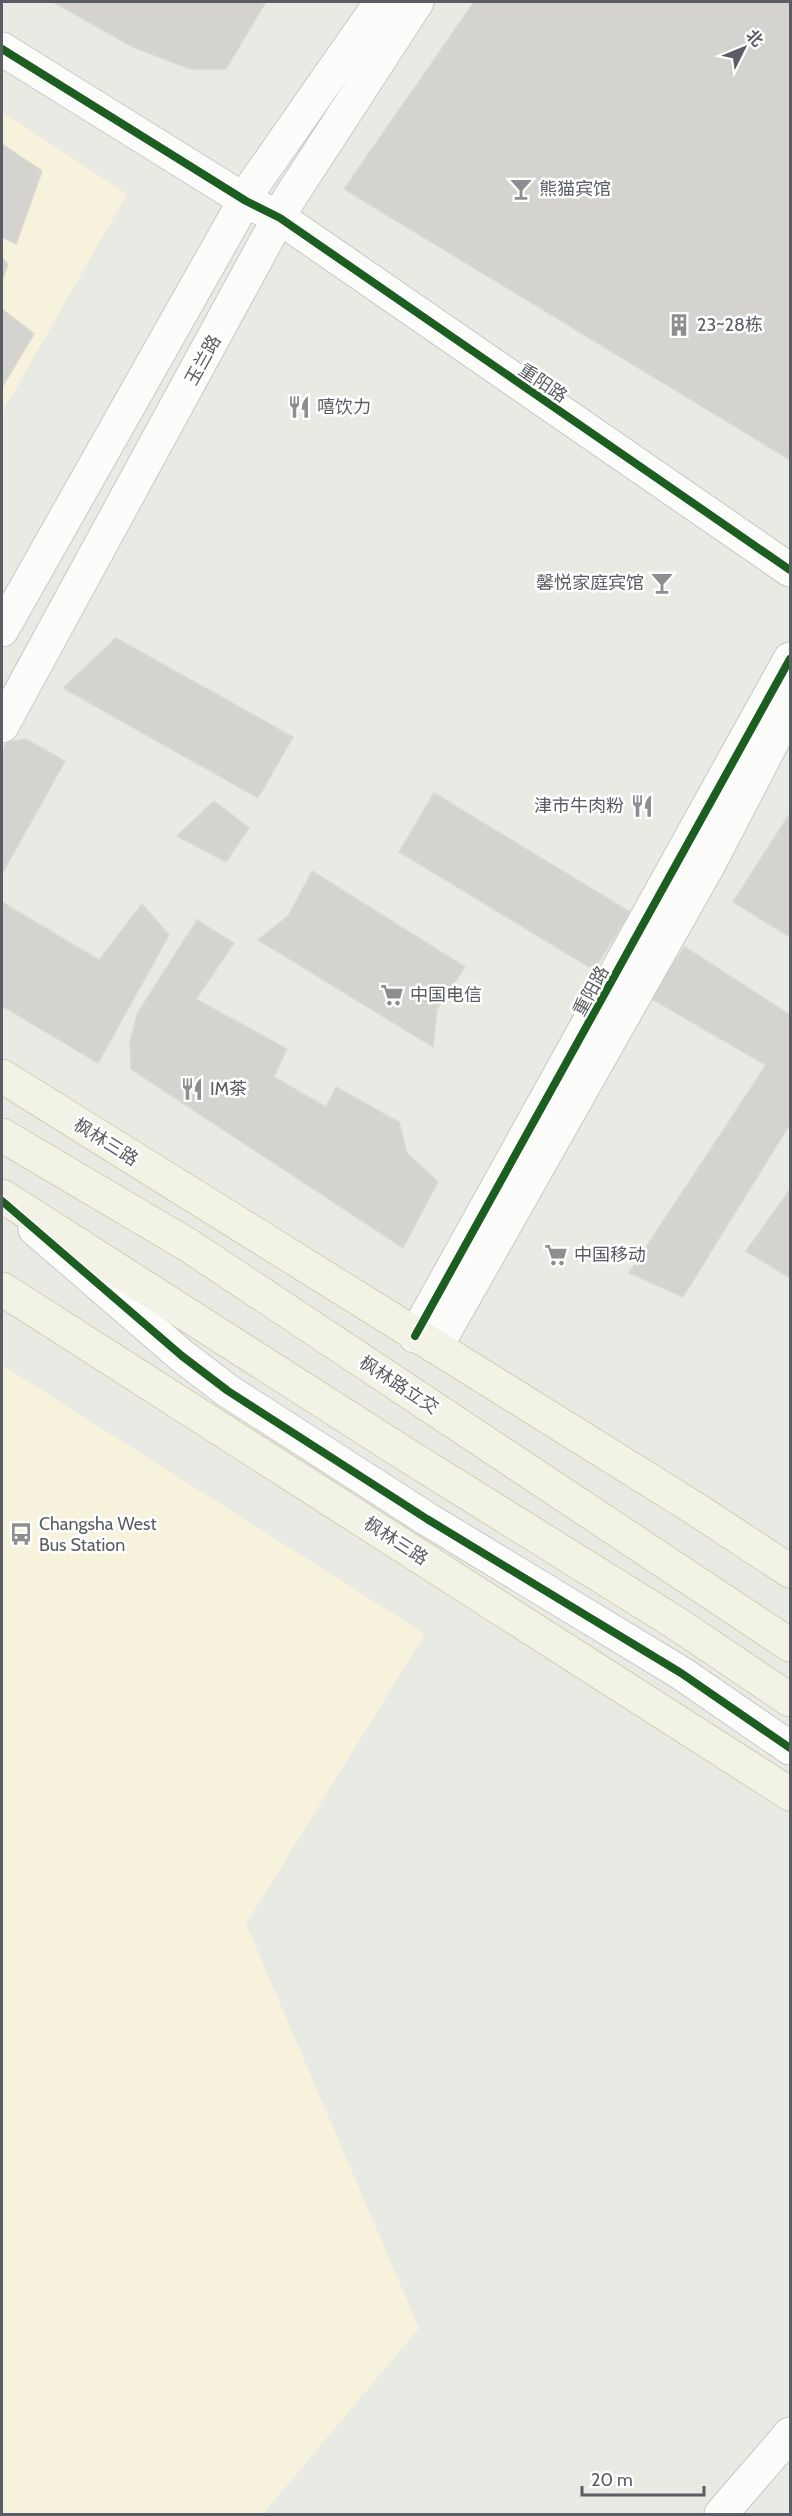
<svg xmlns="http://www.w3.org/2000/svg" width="792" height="2516" font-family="Cabin,'Noto Sans SC',sans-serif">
  <rect width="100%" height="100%" fill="#eaeae4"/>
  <!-- commercial -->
  <g fill="#f6f2dc">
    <path d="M2,112L127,194L2,413Z"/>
    <path d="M2,1365L425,1634L246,1924L419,2328L263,2514H2Z"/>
  </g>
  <!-- building -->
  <g fill="#d4d3cf" stroke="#dad9d4" stroke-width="1.5">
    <path d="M53,2H266L226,69H190L133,47Z"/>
    <path d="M474,2H790V460L344,189Z"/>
    <path d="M2,144L42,171L16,244L2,237Z"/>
    <path d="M2,258L8,264L2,281Z"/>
    <path d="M2,309L34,334L2,387Z"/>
    <path d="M116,638L293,737L258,798L63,688Z"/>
    <path d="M26,739L65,761L2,874V752L7,742Z"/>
    <path d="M434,793L630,912L594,970L399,852Z"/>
    <path d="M214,801L249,828L226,862L177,836Z"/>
    <path d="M790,813V937L733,902Z"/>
    <path d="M312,871L465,967L437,1009L433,1047L258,940L289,915Z"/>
    <path d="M2,902L99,960L142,904L169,935L98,1063L2,1006Z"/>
    <path d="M197,920L234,943L196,999L287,1049L274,1077L326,1107L336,1087L399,1122L407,1153L438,1182L403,1248L131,1069L130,1041L138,1012Z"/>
    <path d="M685,947L790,1015V1124L683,1297L629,1273L766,1065L648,997Z"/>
    <path d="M790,1189V1278L746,1251Z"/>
  </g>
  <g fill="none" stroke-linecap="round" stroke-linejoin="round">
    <!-- street casing -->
    <g stroke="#c7c8c6" stroke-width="35">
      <g id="street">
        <path d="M2,49L246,201L280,218L790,570"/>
        <path d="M415,1336L790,659"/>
        <path d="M436,1347L708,866L790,708"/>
      </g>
    </g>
    <!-- secondary casing -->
    <g stroke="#c7c9c8" stroke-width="35">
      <g id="secondary">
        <path d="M2,630L254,184L381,2"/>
        <path d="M2,726L289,199L417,2"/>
        <path d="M35,1229L182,1356L228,1391L427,1519L681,1673L790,1748"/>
        <path d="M721,2514L790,2434"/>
      </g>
    </g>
    <!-- primary casing -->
    <g stroke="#d3ceb1" stroke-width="35">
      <g id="primary">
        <path d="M2,1076L694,1508L790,1571"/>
        <path d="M2,1135L188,1245L790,1645"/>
        <path d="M2,1196L405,1454L676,1623L790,1700"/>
        <path d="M2,1289L790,1794"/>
      </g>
    </g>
    <!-- street -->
    <use href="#street" stroke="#fcfcfb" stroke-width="33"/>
    <!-- secondary -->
    <use href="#secondary" stroke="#fcfcfb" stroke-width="33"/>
    <!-- primary -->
    <use href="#primary" stroke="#f2f2e7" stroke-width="33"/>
    <!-- cycleway casing -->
    <g stroke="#fff" stroke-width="11">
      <g id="cycleway">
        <path d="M2,49L246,201L280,218L790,570"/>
        <path d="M2,1201L182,1356L228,1391L427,1519L681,1673L790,1748"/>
        <path d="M415,1336L790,659"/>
      </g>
    </g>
    <!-- cycleway -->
    <use href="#cycleway" stroke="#1b5e20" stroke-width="8"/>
  </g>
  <!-- icons -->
  <defs>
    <g id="bar-bare" transform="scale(1.8)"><path d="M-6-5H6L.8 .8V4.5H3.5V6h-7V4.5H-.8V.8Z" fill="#8c8e90" stroke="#fff" stroke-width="2.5" paint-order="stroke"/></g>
    <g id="building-bare" transform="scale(1.8)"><path d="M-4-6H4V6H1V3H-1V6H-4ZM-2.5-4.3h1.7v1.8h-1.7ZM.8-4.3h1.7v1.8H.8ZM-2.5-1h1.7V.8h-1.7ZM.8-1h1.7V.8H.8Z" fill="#8c8e90" stroke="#fff" stroke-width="2.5" paint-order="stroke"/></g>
    <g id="restaurant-bare" transform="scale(1.8)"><path d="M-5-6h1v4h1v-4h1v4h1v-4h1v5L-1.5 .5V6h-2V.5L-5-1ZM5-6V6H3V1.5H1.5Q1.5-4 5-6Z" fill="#8c8e90" stroke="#fff" stroke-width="2.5" paint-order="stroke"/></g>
    <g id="supermarket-bare" transform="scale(1.8)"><path d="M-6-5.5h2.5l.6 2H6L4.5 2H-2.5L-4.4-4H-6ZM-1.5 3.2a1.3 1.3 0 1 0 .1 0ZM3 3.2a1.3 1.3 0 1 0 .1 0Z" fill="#8c8e90" stroke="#fff" stroke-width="2.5" paint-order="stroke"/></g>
    <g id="bus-bare" transform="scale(1.8)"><path d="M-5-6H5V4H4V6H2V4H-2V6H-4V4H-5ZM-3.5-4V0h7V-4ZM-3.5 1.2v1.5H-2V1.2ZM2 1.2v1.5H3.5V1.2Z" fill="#8c8e90" stroke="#fff" stroke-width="2.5" paint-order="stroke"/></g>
  </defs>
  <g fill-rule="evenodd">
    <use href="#bar-bare" x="521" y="189"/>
    <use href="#building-bare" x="679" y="325"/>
    <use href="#restaurant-bare" x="299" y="407"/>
    <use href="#bar-bare" x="662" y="583"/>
    <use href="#restaurant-bare" x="642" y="806"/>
    <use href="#supermarket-bare" x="392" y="995"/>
    <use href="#restaurant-bare" x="192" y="1089"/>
    <use href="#supermarket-bare" x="556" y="1255"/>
    <use href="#bus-bare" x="21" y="1534"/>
  </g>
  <g text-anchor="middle" stroke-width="5" stroke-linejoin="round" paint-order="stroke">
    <!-- poi labels -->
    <g font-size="18" fill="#5a5d63" stroke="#fff" text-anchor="start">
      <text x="539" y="195">熊猫宾馆</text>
      <text x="697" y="331">23~28栋</text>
      <text x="317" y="413">嘻饮力</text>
      <text x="644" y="589" text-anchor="end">馨悦家庭宾馆</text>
      <text x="624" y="812" text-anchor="end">津市牛肉粉</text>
      <text x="410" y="1001">中国电信</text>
      <text x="210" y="1095">IM茶</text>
      <text x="574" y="1261">中国移动</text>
      <text x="39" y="1530">Changsha West<tspan x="39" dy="21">Bus Station</tspan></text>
    </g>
    <!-- street labels -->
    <g font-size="18" fill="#5a5d63" stroke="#fff">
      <text transform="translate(203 360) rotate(-61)" y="6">玉兰路</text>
      <text transform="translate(543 383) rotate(34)" y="6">重阳路</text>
      <text transform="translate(591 991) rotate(-61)" y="6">重阳路</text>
      <text transform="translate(106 1142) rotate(32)" y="6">枫林三路</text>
      <text transform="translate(399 1385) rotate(33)" y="6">枫林路立交</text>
      <text transform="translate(396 1541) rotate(33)" y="6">枫林三路</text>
    </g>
  </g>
  <!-- border -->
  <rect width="792" height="2516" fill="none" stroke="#5a5d63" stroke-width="6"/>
  <!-- north arrow -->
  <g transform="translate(744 48) rotate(47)" stroke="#ffffff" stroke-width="4.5" paint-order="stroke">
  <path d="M0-4.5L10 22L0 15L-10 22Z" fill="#5a5d63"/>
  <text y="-9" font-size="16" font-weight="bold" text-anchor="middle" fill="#5a5d63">北</text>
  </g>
  <!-- scale -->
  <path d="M582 2486v9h122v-9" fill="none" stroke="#5a5d63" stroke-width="3"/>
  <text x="591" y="2486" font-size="18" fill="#5a5d63" stroke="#ffffff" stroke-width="4.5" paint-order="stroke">20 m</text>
</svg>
